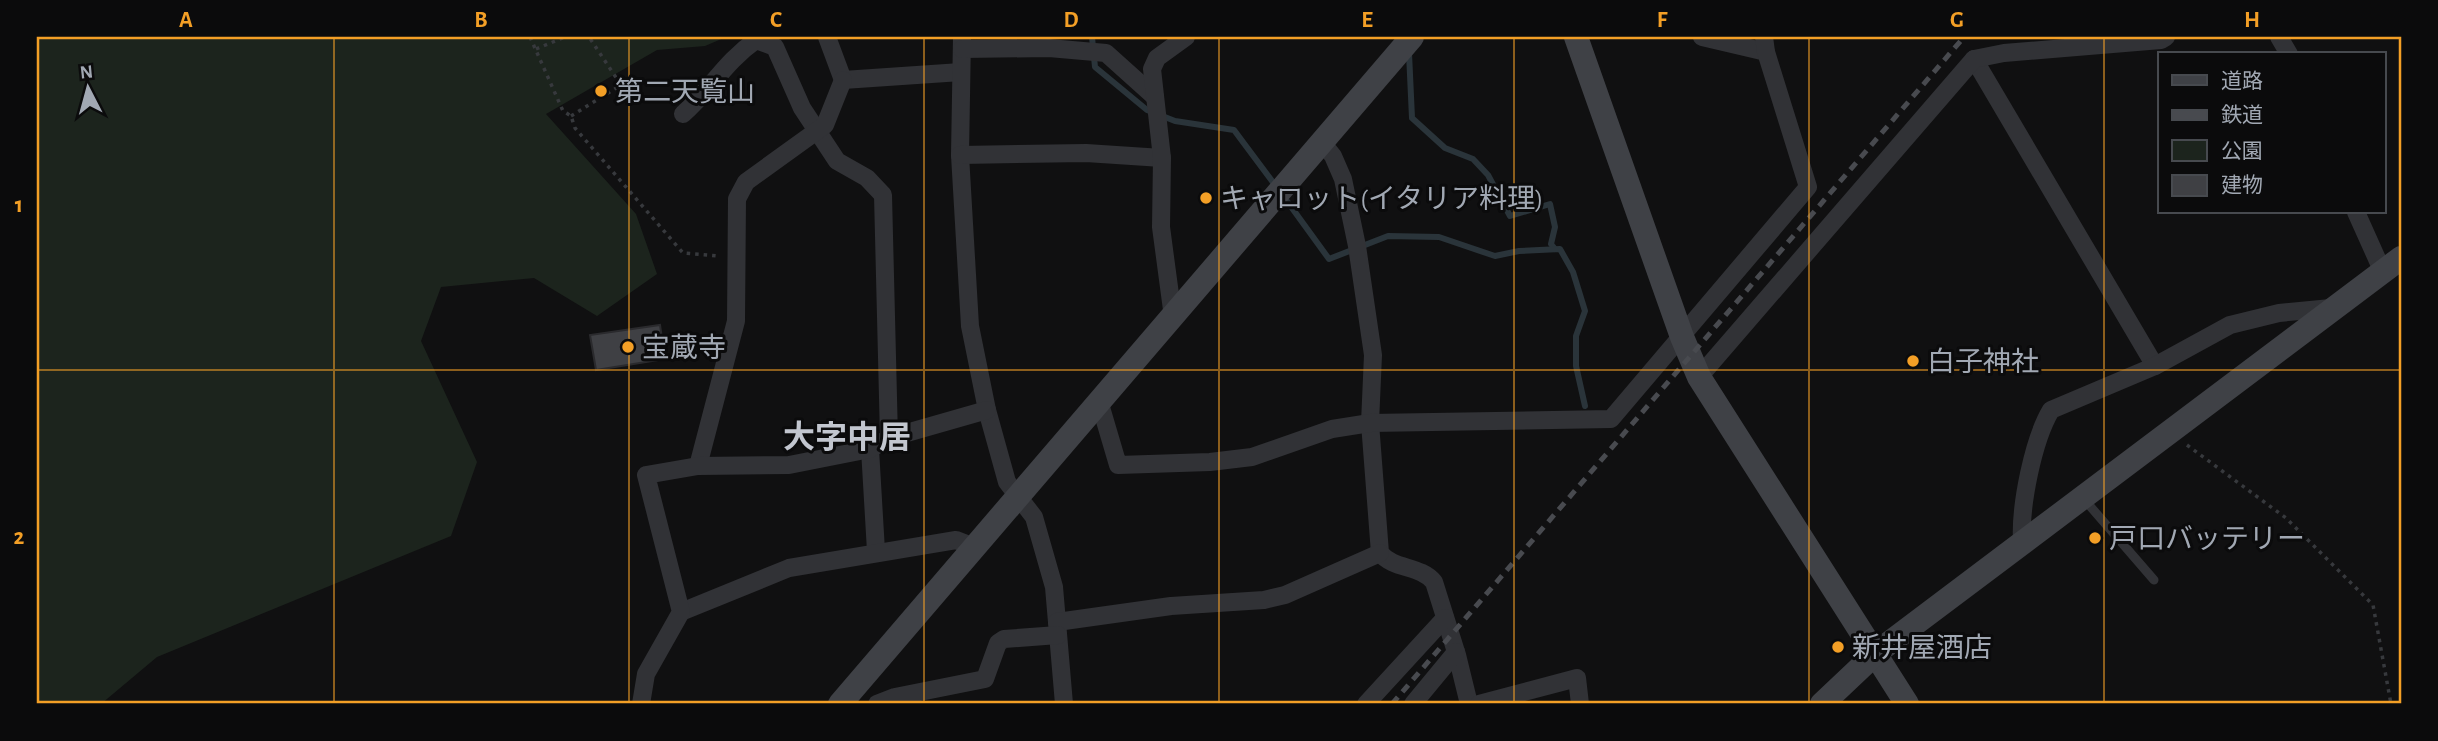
<svg xmlns="http://www.w3.org/2000/svg" width="2438" height="741" font-family="'Alegreya Sans','Noto Sans JP',sans-serif">
  <rect width="100%" height="100%" fill="#101011"/>
  <!-- green -->
  <path fill="#1c241d" d="M37,37H726L705,46L657,50L546,114L636,214L657,274L597,316L534,278L441,287L421,341L477,462L451,536L157,657L101,704H37Z"/>
  <g fill="none" stroke-linecap="round" stroke-linejoin="round">
    <!-- stream -->
    <g stroke="#2a343a" stroke-width="6">
      <path d="M1092,37L1095,67L1147,110L1175,121L1234,130L1275,185"/>
      <path d="M1409,53L1412,118L1445,148L1473,159L1488,175L1510,216L1550,204L1555,227L1551,244L1555,249"/>
      <path d="M1284,197L1329,259L1388,236L1439,237L1495,256L1519,251L1560,249L1573,272L1585,311L1576,336V366L1585,406"/>
    </g>
  </g>
  <!-- building -->
  <path fill="#3f4044" stroke="#2a2a2d" stroke-width="2" d="M660,325L665,359L596,370L590,335Z"/>
  <g fill="none" stroke-linecap="round" stroke-linejoin="round">
    <!-- path -->
    <g stroke="#37393d" stroke-width="3.5" stroke-dasharray="3.5 5" stroke-linecap="butt">
      <path d="M530,37L563,111L571,116L575,128L683,253L719,256"/>
      <path d="M536,49L565,37"/>
      <path d="M571,116L621,85L589,37"/>
      <path d="M2187,445L2286,518L2373,605L2391,704"/>
    </g>
    <!-- lane -->
    <path stroke="#313236" stroke-width="9" d="M2083,498L2154,580"/>
    <!-- street -->
    <g stroke="#313236" stroke-width="18">
      <path d="M827,37L843,80L961,72"/>
      <path d="M962,37L960,155L970,326L987,410L1007,482L1034,517L1054,587L1064,704"/>
      <path d="M1702,37L1766,52"/>
      <path d="M2279,37L2289,54"/>
      <path d="M962,49L1049,48L1106,53L1155,97"/>
      <path d="M1974,59L2155,366"/>
      <path d="M683,114C711,89 725,62 756,40L775,47L802,108L837,161L867,178L883,195L889,438"/>
      <path d="M1321,141L1333,156L1343,179L1357,246L1373,355L1370,423L1380,553C1394,570 1420,565 1434,582L1457,655L1469,704"/>
      <path d="M960,155L1086,153L1162,158"/>
      <path d="M2356,212L2382,270"/>
      <path d="M1173,317L1161,227L1162,158L1152,69L1157,58L1186,37"/>
      <path d="M1699,377L1974,59L2004,53L2161,40L2166,37"/>
      <path d="M1100,404L1118,465L1210,462L1252,457L1332,429L1370,423L1611,419L1808,187L1766,52L1764,37"/>
      <path d="M870,449L876,551"/>
      <path d="M698,466L736,321L737,199L746,182L825,125L843,80"/>
      <path d="M2022,541C2020,506 2033,440 2051,410L2155,366L2230,325L2279,313L2331,308"/>
      <path d="M681,612L789,568L956,540L974,547"/>
      <path d="M1057,622L1171,606L1264,600L1285,595L1380,553"/>
      <path d="M641,704L646,674L681,612L646,475L698,466L789,465L870,449L889,438L987,410"/>
      <path d="M877,704L895,697L985,679L998,643L1004,639L1058,635"/>
      <path d="M1366,704L1445,618"/>
      <path d="M1413,704L1456,652"/>
      <path d="M1479,704L1577,678L1580,704"/>
    </g>
    <!-- secondary -->
    <g stroke="#3f4146" stroke-width="24">
      <path d="M1576,37L1682,337L1699,377L1907,704"/>
      <path d="M840,704L1412,37"/>
      <path d="M1822,704L1876,653L2401,258"/>
    </g>
    <!-- rail -->
    <path stroke="#484a4f" stroke-width="5" stroke-dasharray="9 7" stroke-linecap="butt" d="M1392,704L1964,37"/>
  </g>
  <!-- grid -->
  <path fill="none" stroke="#f39f26" stroke-width="2" stroke-opacity="0.55" d="M334,37V704M629,37V704M924,37V704M1219,37V704M1514,37V704M1809,37V704M2104,37V704M37,370H2401"/>
  <!-- markers -->
  <g fill="#f39f26" stroke="#0b0b0c" stroke-width="2.5">
    <circle cx="601" cy="91" r="7"/>
    <circle cx="1206" cy="198" r="7"/>
    <circle cx="628" cy="347" r="7"/>
    <circle cx="1913" cy="361" r="7"/>
    <circle cx="2095" cy="538" r="7"/>
    <circle cx="1838" cy="647" r="7"/>
  </g>
  <g text-anchor="middle" stroke-width="6" stroke-linejoin="round" paint-order="stroke">
    <!-- poi labels -->
    <g font-size="28" fill="#a1a8b3" stroke="#0b0b0c" text-anchor="start">
      <text x="615" y="101">第二天覧山</text>
      <text x="1220" y="208">キャロット(イタリア料理)</text>
      <text x="642" y="357">宝蔵寺</text>
      <text x="1927" y="371">白子神社</text>
      <text x="2109" y="548">戸口バッテリー</text>
      <text x="1852" y="657">新井屋酒店</text>
    </g>
    <!-- quarter labels -->
    <g font-size="32" font-weight="bold" fill="#c2c6cf" stroke="#0b0b0c">
      <text x="847" y="448">大字中居</text>
    </g>
  </g>
  <!-- border -->
  <rect width="2438" height="741" fill="none" stroke="#0b0b0c" stroke-width="77"/>
  <!-- legend -->
  <rect x="2158" y="52" width="228" height="161" fill="#0b0b0c" stroke="#474a4f" stroke-width="2"/>
  <rect x="2172" y="75" width="35" height="10" fill="#3f4146" stroke="#474a4f" stroke-width="2"/>
  <text x="2221" y="88" font-size="21" fill="#a1a8b3">道路</text>
  <rect x="2172" y="110" width="35" height="10" fill="#484a4f" stroke="#474a4f" stroke-width="2"/>
  <text x="2221" y="122" font-size="21" fill="#a1a8b3">鉄道</text>
  <rect x="2172" y="140" width="35" height="21" fill="#1c241d" stroke="#474a4f" stroke-width="2"/>
  <text x="2221" y="158" font-size="21" fill="#a1a8b3">公園</text>
  <rect x="2172" y="175" width="35" height="21" fill="#3f4044" stroke="#474a4f" stroke-width="2"/>
  <text x="2221" y="192" font-size="21" fill="#a1a8b3">建物</text>
  <!-- north arrow -->
  <g transform="translate(88 88) rotate(354)" stroke="#0b0b0c" stroke-width="5" paint-order="stroke">
  <path d="M0-5L12 26L0 18L-12 26Z" fill="#a1a8b3"/>
  <text y="-10" font-size="19" font-weight="bold" text-anchor="middle" fill="#a1a8b3">N</text>
  </g>
  <rect x="38" y="38" width="2362" height="664" fill="none" stroke="#f39f26" stroke-width="2.5"/>
  <g font-size="23" text-anchor="middle" font-weight="bold" fill="#f39f26">
    <text x="186" y="27">A</text>
    <text x="481" y="27">B</text>
    <text x="776" y="27">C</text>
    <text x="1071" y="27">D</text>
    <text x="1367" y="27">E</text>
    <text x="1662" y="27">F</text>
    <text x="1957" y="27">G</text>
    <text x="2252" y="27">H</text>
    <text x="19" y="212">1</text>
    <text x="19" y="544">2</text>
  </g>
</svg>
